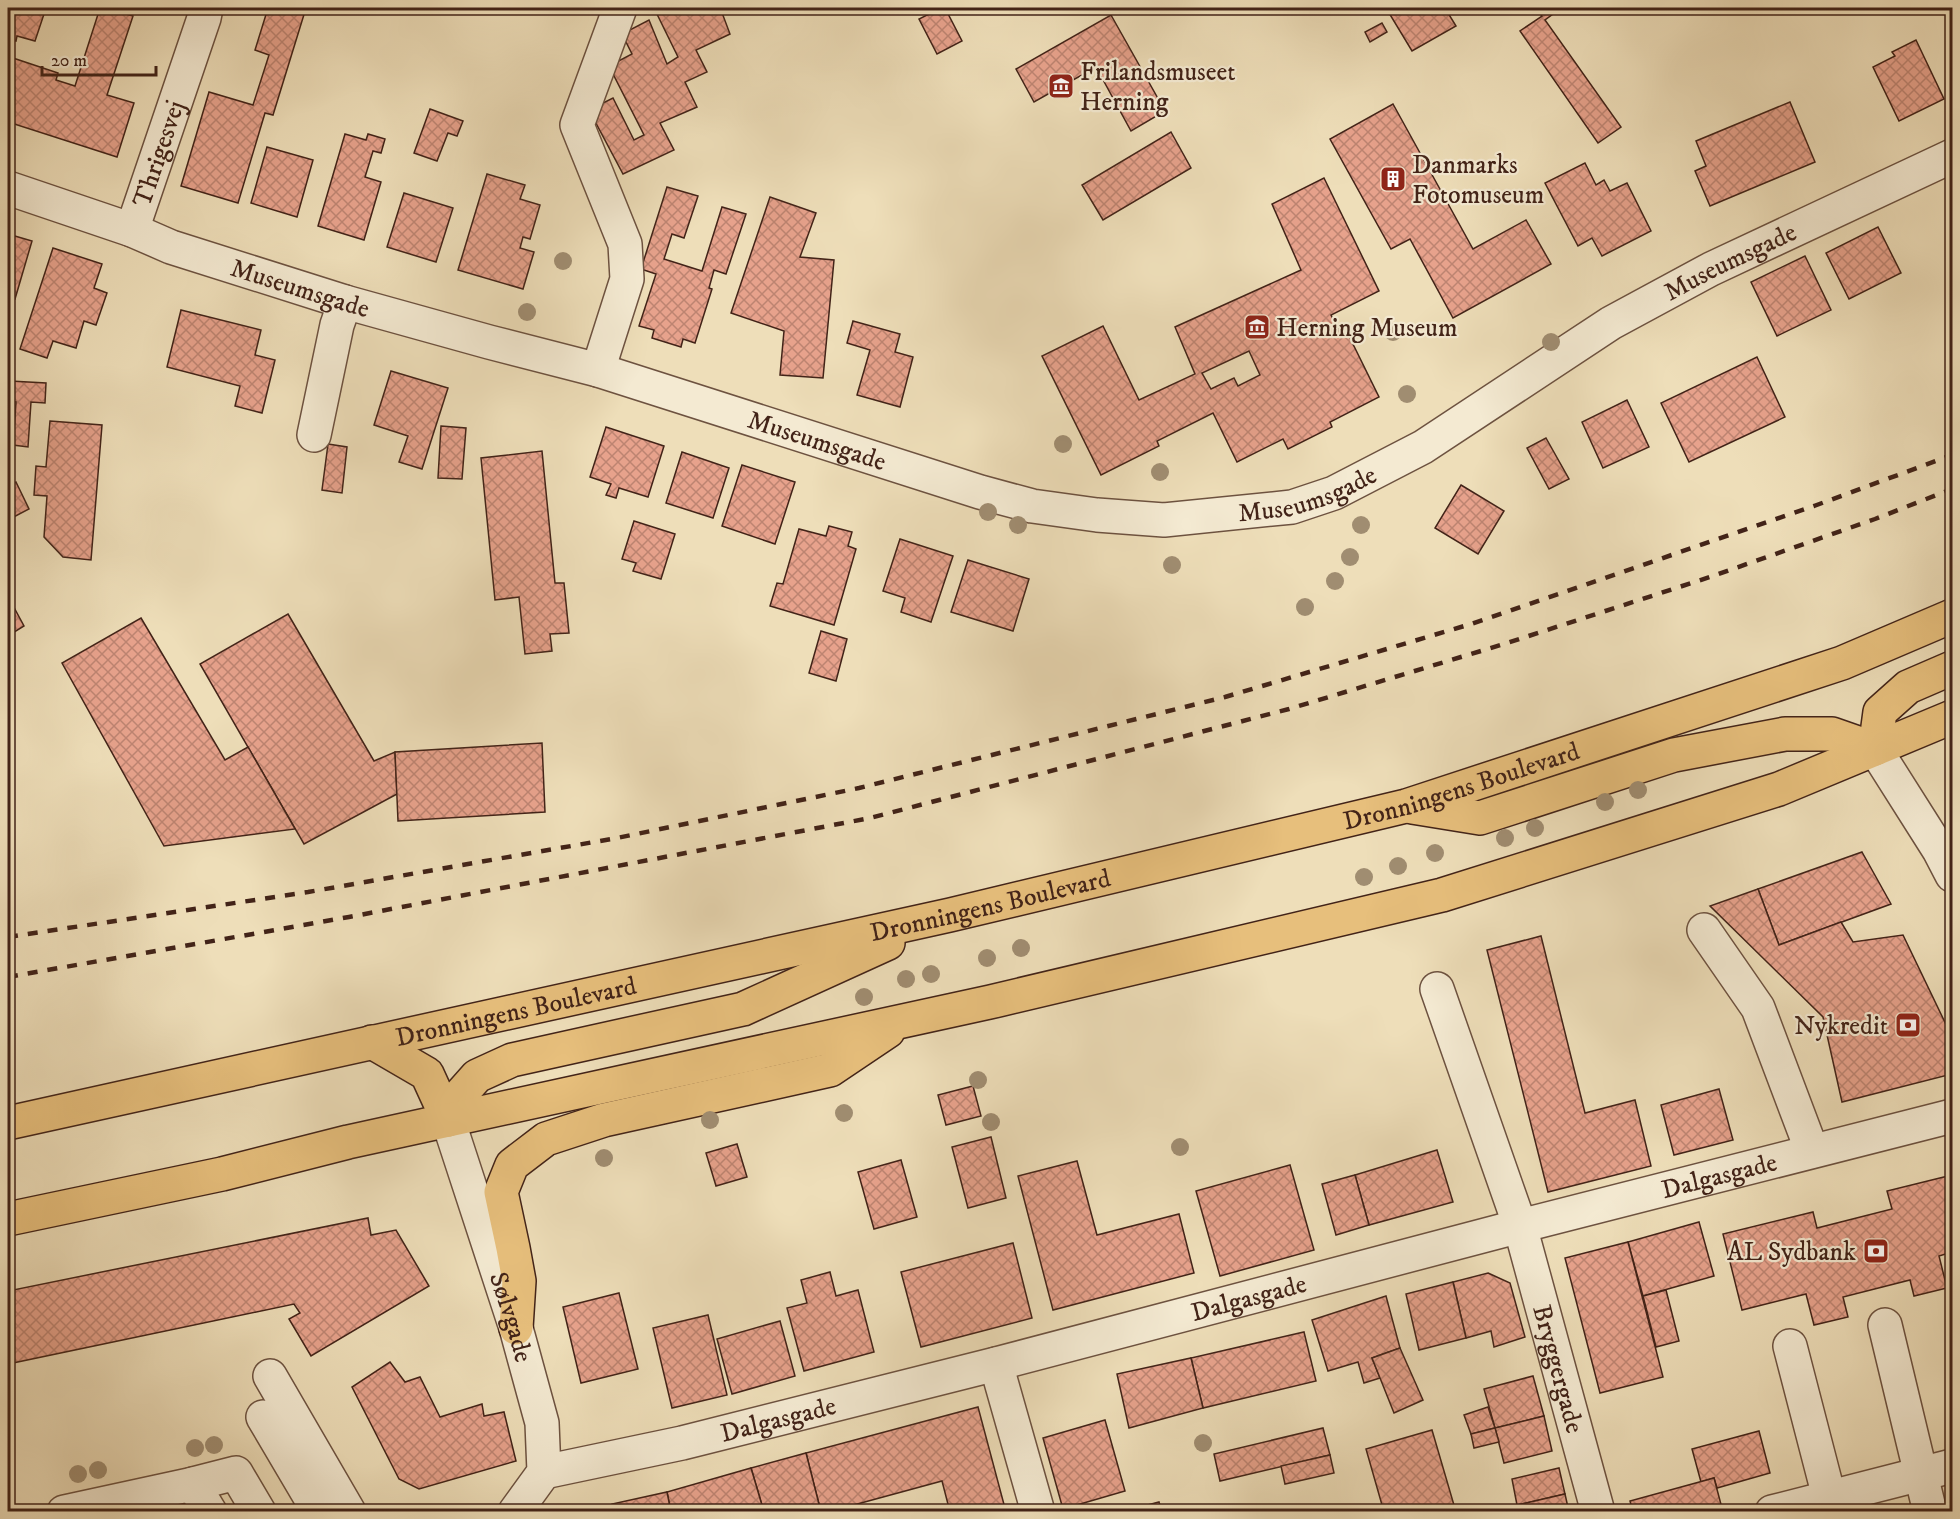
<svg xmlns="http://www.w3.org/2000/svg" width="1960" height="1519" font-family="'IM FELL DW Pica',serif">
  <defs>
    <pattern id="building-cross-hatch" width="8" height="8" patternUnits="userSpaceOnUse" patternTransform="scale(1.5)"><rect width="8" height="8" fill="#e7a28c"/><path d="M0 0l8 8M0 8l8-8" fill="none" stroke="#bd8471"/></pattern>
  </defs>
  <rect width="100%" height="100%" fill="#eedeb9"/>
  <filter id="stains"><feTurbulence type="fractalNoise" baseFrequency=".00333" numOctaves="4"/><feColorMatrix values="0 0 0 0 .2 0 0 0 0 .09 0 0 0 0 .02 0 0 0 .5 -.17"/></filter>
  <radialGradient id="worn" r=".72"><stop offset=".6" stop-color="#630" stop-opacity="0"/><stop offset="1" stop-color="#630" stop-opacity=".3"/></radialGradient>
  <!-- building -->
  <g fill="url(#building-cross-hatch)" stroke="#422318" stroke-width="1.5" fill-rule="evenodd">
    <path d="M8,8H46L35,41L17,36L16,41L8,39Z"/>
    <path d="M100,8H106L133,16L107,95L134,103L117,157L8,122V63L10,57L58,73L56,80L75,86Z"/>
    <path d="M268,8H306L273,115L265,113L238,203L181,186L209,92L253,105L269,55L255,50Z"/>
    <path d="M654,8H727L721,10L730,34L696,50L707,72L685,82L697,107L660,123L674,150L623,174L589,110L613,98L634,140L644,135L609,66L632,54L622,34L649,20L667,64L678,57Z"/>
    <path d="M941,8H945L962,41L937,54L919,19Z"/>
    <path d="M1386,8H1445L1456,26L1412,51Z"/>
    <path d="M1535,8H1559L1560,9L1545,20L1621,127L1598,143L1520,31L1542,16Z"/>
    <path d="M1111,15L1165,111L1131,131L1096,67L1034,102L1016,69Z"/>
    <path d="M1382,23L1387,32L1370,42L1365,32Z"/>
    <path d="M1916,40L1944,99L1899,121L1873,67L1895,56L1892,52Z"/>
    <path d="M1790,102L1815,162L1710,206L1695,171L1706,166L1696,141Z"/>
    <path d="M1393,104L1473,249L1526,220L1551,264L1453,318L1410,239L1391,249L1330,139Z"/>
    <path d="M430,109L463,121L457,136L448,133L437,161L414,153Z"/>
    <path d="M1171,132L1191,168L1103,220L1082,185Z"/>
    <path d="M345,134L366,140L368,134L385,139L381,153L373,151L365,177L381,182L364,240L318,226Z"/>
    <path d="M267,147L313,160L297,217L251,203Z"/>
    <path d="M1585,163L1596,185L1604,180L1610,191L1627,183L1651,231L1602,256L1592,238L1578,246L1545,183Z"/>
    <path d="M487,174L525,185L520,199L540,205L530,239L523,237L520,248L534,252L523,289L458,270Z"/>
    <path d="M1324,178L1379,291L1331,315L1342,337L1348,334L1379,397L1330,422L1332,427L1288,449L1283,439L1237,462L1213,413L1157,441L1159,446L1101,475L1042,356L1103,326L1139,400L1195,374L1175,327L1301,270L1272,204ZM1249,351L1260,375L1238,386L1234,378L1211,389L1202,373Z"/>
    <path d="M667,187L698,196L684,238L672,234L664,259L702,271L722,207L746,214L726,274L714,270L709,288L712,289L695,343L683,339L681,347L652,338L654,330L639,326L656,274L641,269Z"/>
    <path d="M404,193L453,208L436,262L387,247Z"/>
    <path d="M770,197L816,213L800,257L834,260L823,378L780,375L784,331L731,313Z"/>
    <path d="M1878,227L1901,273L1849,299L1826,253Z"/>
    <path d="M8,234L32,241L15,299L8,297Z"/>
    <path d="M53,248L102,264L94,288L107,293L96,325L84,321L76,348L53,341L47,358L20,349Z"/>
    <path d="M1805,256L1831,310L1777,336L1751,282Z"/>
    <path d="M181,310L261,330L255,355L275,360L262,413L235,406L240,386L167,367Z"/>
    <path d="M853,321L900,334L895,352L913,357L900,407L857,395L870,350L847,343Z"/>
    <path d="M1757,357L1785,417L1689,462L1661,403Z"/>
    <path d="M391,371L448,388L422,469L399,462L408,436L374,425Z"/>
    <path d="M10,381L46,383L45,403L31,402L28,447L13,445L16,402L8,401Z"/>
    <path d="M1627,400L1649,447L1603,468L1582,422Z"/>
    <path d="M50,421L102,425L91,560L63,557L44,537L47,496L34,495L36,466L46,467Z"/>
    <path d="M441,426L466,428L462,479L438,478Z"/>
    <path d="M606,427L664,446L648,497L619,488L616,498L606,495L611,484L590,477Z"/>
    <path d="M1546,438L1569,479L1549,489L1527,448Z"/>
    <path d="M328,444L347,447L342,493L322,490Z"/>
    <path d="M542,451L555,583H564L569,633L550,634L552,651L525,654L519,597L495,600L481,458Z"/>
    <path d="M682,452L729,468L713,518L666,503Z"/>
    <path d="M742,465L795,482L775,544L722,526Z"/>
    <path d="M16,482L29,509L8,520V486Z"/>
    <path d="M1461,485L1504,511L1478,554L1435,528Z"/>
    <path d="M634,521L675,534L661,579L633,571L636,563L622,559Z"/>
    <path d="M829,526L852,532L848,546L856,549L834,625L770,606L777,583L783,584L799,529L826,536Z"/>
    <path d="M900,539L953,556L931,622L901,612L905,598L883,591Z"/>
    <path d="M968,560L1029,579L1013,631L951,612Z"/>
    <path d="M10,600L24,626L8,636V601Z"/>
    <path d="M288,614L374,761L395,752L397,794L304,844L200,664Z"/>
    <path d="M141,618L225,760L248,747L295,829L164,846L62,663Z"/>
    <path d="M821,631L847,639L836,681L809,673Z"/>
    <path d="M542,743L545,812L398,821L395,752Z"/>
    <path d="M1862,852L1891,904L1779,945L1758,889Z"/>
    <path d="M1758,889L1779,945L1841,922L1853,942L1903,935L1952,1037V1074L1842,1102L1823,1017L1710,906Z"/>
    <path d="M1541,936L1585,1113L1635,1100L1651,1166L1548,1192L1487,950Z"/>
    <path d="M973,1086L981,1116L946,1125L938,1095Z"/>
    <path d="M1719,1089L1733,1140L1674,1155L1661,1105Z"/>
    <path d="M991,1137L1006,1198L968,1208L952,1147Z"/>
    <path d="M737,1144L747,1177L716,1186L706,1153Z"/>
    <path d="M1437,1150L1453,1202L1369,1225L1355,1175Z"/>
    <path d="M901,1160L917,1217L874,1229L858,1172Z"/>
    <path d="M1077,1161L1097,1235L1179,1214L1194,1273L1053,1310L1018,1176Z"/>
    <path d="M1290,1165L1314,1250L1220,1276L1196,1191Z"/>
    <path d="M1355,1175L1369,1225L1336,1235L1322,1184Z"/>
    <path d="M1952,1175V1252L1939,1256L1947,1288L1914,1296L1910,1280L1843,1297L1848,1317L1814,1325L1806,1294L1742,1310L1723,1234L1813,1212L1817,1228L1892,1209L1887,1191Z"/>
    <path d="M368,1218L371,1235L396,1230L429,1286L311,1356L289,1319L300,1313L294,1304L8,1364V1291Z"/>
    <path d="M1699,1222L1714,1276L1643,1296L1628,1242Z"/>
    <path d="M1628,1242L1663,1377L1600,1393L1565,1258Z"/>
    <path d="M1013,1243L1032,1318L921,1347L901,1272Z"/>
    <path d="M830,1272L836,1296L858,1290L874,1352L804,1371L787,1308L807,1303L801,1280Z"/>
    <path d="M1488,1273L1510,1283L1525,1337L1494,1347L1491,1331L1466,1338L1453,1282Z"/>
    <path d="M1453,1282L1466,1338L1419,1350L1406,1294Z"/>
    <path d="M1666,1290L1679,1341L1656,1347L1643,1296Z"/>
    <path d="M619,1293L638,1369L581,1383L563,1307Z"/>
    <path d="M1386,1296L1400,1348L1372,1358L1380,1378L1364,1383L1358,1362L1328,1371L1312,1320Z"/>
    <path d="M708,1315L727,1395L672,1408L653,1328Z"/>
    <path d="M780,1321L795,1376L732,1394L717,1339Z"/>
    <path d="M1304,1332L1316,1381L1203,1408L1191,1358Z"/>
    <path d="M1400,1348L1423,1400L1394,1413L1372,1358Z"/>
    <path d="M1191,1358L1203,1408L1129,1428L1117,1374Z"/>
    <path d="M390,1362L405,1382L420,1377L440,1417L482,1404L484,1416L504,1412L516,1461L419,1489L399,1479L352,1387Z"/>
    <path d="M1533,1376L1544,1416L1495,1428L1484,1389Z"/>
    <path d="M978,1407L1006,1512H950L942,1481L828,1512H821L806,1453Z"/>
    <path d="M1488,1407L1495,1428L1471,1434L1464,1415Z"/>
    <path d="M1544,1416L1552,1451L1504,1463L1495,1428Z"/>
    <path d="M1105,1420L1125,1491L1063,1509L1043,1438Z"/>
    <path d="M1323,1428L1330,1455L1220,1481L1214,1454Z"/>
    <path d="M1495,1428L1499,1442L1474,1448L1471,1434Z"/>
    <path d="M1432,1430L1456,1512H1384L1366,1449Z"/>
    <path d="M1759,1431L1770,1473L1717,1488L1714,1478L1701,1482L1692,1449Z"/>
    <path d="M806,1453L821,1512H764L751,1468Z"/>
    <path d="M1330,1455L1334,1473L1285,1484L1281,1466Z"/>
    <path d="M751,1468L764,1512H671L667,1492Z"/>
    <path d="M1559,1468L1565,1494L1517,1505L1512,1479Z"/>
    <path d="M1714,1478L1723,1512H1633L1630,1501Z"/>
    <path d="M667,1492L671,1512H613L612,1504Z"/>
    <path d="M1565,1494L1569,1512H1519L1517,1505Z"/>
    <path d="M1159,1502L1162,1512H1130L1129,1510Z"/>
  </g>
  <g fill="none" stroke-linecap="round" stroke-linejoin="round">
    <!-- minor casing -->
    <g stroke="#6d5240" stroke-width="36">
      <g id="minor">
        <path id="s1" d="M8,188L132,230L171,247L345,302L489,342L598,370L980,492L1032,506L1097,515L1164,520L1292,507L1334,493L1423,447L1611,323L1711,269L1952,156"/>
        <path id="s2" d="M132,230L204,18L206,8"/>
        <path d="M598,370L627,279L625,244L577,125L620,8"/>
        <path d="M314,435L337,325L345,302"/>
        <path d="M1875,749L1939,850L1952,875"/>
        <path d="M1704,930L1758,1008L1812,1151"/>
        <path id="s3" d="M1437,989L1520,1226L1598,1512"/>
        <path id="s4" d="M448,1120L516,1328L542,1423L544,1472L515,1512"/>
        <path d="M1885,1325L1930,1512"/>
        <path d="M1790,1346L1833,1512"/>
        <path d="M996,1364L1038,1512"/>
        <path d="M270,1376L349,1512"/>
        <path d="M263,1417L319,1512"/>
        <path id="s5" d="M544,1472L682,1443L996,1364L1520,1226L1952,1116"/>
        <path d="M193,1484L236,1473L259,1512"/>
        <path d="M64,1512L193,1484L210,1512"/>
        <path d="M1772,1512L1952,1466"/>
      </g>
    </g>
    <!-- major casing -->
    <g stroke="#422318" stroke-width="36">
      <g id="major">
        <path d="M1875,749L1880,712L1908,687L1952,668"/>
        <path d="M1412,807L1480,818L1674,755L1785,734H1832L1875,749"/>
        <path d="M372,1042L427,1074L448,1120"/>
        <path d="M448,1120L461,1094L477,1076L512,1060L743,1009L888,943"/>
        <path id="s6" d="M8,1123L950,915L1406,806L1842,663L1952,616"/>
        <path d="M8,1219L222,1174L348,1142L990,1002L1442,895L1779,789L1952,717"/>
        <path d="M516,1328L519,1281L513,1248L501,1192L512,1165L546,1139L604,1120L830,1070L888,1031"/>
      </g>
    </g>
    <!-- minor -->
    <use href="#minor" stroke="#f4ead2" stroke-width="33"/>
    <!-- major -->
    <use href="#major" stroke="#e7bf7c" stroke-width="33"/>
    <!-- rail -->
    <g stroke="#422318" stroke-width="4.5" stroke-dasharray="10 10" stroke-linecap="butt">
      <path d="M8,937L308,892L617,838L859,788L1225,697L1471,624L1814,506L1952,455"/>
      <path d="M8,977L349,917L870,818L1289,709L1504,644L1710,577L1875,519L1952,489"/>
    </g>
  </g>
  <!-- trees -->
  <g fill="#a08d71">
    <circle cx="563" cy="261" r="9"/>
    <circle cx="527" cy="312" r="9"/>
    <circle cx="1393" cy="332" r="9"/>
    <circle cx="1551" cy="342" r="9"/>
    <circle cx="1407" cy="394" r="9"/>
    <circle cx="1063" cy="444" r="9"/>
    <circle cx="1160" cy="472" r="9"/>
    <circle cx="988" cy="512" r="9"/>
    <circle cx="1018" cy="525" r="9"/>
    <circle cx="1361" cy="525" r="9"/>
    <circle cx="1350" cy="557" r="9"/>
    <circle cx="1172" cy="565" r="9"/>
    <circle cx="1335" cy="581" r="9"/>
    <circle cx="1305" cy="607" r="9"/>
    <circle cx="1638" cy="790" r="9"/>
    <circle cx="1605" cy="802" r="9"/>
    <circle cx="1535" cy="828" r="9"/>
    <circle cx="1505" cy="838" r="9"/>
    <circle cx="1435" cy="853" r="9"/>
    <circle cx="1398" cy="866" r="9"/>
    <circle cx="1364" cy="877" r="9"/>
    <circle cx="1021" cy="948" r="9"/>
    <circle cx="987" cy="958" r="9"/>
    <circle cx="931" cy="974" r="9"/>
    <circle cx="906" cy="979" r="9"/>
    <circle cx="864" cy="997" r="9"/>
    <circle cx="978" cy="1080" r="9"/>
    <circle cx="844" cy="1113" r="9"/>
    <circle cx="710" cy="1120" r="9"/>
    <circle cx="991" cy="1122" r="9"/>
    <circle cx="1180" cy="1147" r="9"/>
    <circle cx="604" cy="1158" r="9"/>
    <circle cx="1203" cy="1443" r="9"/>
    <circle cx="214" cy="1445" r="9"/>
    <circle cx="195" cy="1448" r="9"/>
    <circle cx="98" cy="1470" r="9"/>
    <circle cx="78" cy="1474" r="9"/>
  </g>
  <!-- icons -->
  <defs>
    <g id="museum-square" transform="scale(1.35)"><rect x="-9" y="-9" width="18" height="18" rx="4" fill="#8f2418" stroke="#f4ead2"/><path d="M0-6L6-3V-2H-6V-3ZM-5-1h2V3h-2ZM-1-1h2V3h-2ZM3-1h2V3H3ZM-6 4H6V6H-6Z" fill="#fff"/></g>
    <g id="building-square" transform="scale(1.35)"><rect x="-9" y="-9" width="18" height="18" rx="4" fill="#8f2418" stroke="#f4ead2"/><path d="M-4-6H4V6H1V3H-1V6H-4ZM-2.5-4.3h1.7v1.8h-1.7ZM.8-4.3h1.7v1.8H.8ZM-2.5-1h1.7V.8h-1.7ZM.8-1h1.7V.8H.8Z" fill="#fff"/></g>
    <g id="bank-square" transform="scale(1.35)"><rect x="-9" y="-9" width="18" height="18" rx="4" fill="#8f2418" stroke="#f4ead2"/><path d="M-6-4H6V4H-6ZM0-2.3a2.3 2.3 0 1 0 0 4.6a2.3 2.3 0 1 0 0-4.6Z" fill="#fff"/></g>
  </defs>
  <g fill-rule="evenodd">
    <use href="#museum-square" x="1061" y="86"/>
    <use href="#building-square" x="1393" y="179"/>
    <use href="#museum-square" x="1257" y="327"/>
    <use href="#bank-square" x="1908" y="1025"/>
    <use href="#bank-square" x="1876" y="1251"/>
  </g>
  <g text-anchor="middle" stroke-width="4.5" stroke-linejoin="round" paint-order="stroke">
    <!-- poi labels -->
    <g font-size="26" fill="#422318" stroke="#f4ead2" text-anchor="start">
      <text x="1080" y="80">Frilandsmuseet<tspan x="1080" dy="30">Herning</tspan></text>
      <text x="1412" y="173">Danmarks<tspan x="1412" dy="30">Fotomuseum</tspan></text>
      <text x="1276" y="336">Herning Museum</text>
      <text x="1888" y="1034" text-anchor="end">Nykredit</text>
      <text x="1856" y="1260" text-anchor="end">AL Sydbank</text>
    </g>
    <!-- street labels -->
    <g font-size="26" fill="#422318" stroke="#f4ead2">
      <text dy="9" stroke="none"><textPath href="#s2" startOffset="81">Thrigesvej</textPath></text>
      <text dy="9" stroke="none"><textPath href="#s1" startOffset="1838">Museumsgade</textPath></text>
      <text dy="9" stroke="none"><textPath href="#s1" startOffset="309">Museumsgade</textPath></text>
      <text dy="9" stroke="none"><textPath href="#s1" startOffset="848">Museumsgade</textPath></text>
      <text dy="9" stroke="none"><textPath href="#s1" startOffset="1352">Museumsgade</textPath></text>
      <text dy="9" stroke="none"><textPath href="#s6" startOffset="1492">Dronningens Boulevard</textPath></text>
      <text dy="9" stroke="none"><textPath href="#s6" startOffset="1006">Dronningens Boulevard</textPath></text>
      <text dy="9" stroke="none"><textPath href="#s6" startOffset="520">Dronningens Boulevard</textPath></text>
      <text dy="9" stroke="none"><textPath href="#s5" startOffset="1212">Dalgasgade</textPath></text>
      <text dy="9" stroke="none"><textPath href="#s5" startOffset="726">Dalgasgade</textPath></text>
      <text dy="9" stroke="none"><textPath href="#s4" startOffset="207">Sølvgade</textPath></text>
      <text dy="9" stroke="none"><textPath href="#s3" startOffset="399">Bryggergade</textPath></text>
      <text dy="9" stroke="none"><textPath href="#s5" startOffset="240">Dalgasgade</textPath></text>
    </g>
  </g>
  <!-- margin -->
  <rect width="1960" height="1519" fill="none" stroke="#eedeb9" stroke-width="30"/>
  <rect x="9" y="9" width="1942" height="1501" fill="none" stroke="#422318" stroke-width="3"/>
  <rect x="15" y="15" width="1930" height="1489" fill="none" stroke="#422318" stroke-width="1.5"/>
  <!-- scale -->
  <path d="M42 66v9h114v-9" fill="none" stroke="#422318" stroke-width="3"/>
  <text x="51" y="66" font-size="18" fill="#422318" stroke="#f4ead2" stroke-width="4.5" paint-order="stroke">20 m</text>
  <rect width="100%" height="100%" filter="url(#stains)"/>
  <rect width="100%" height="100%" fill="url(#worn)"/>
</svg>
